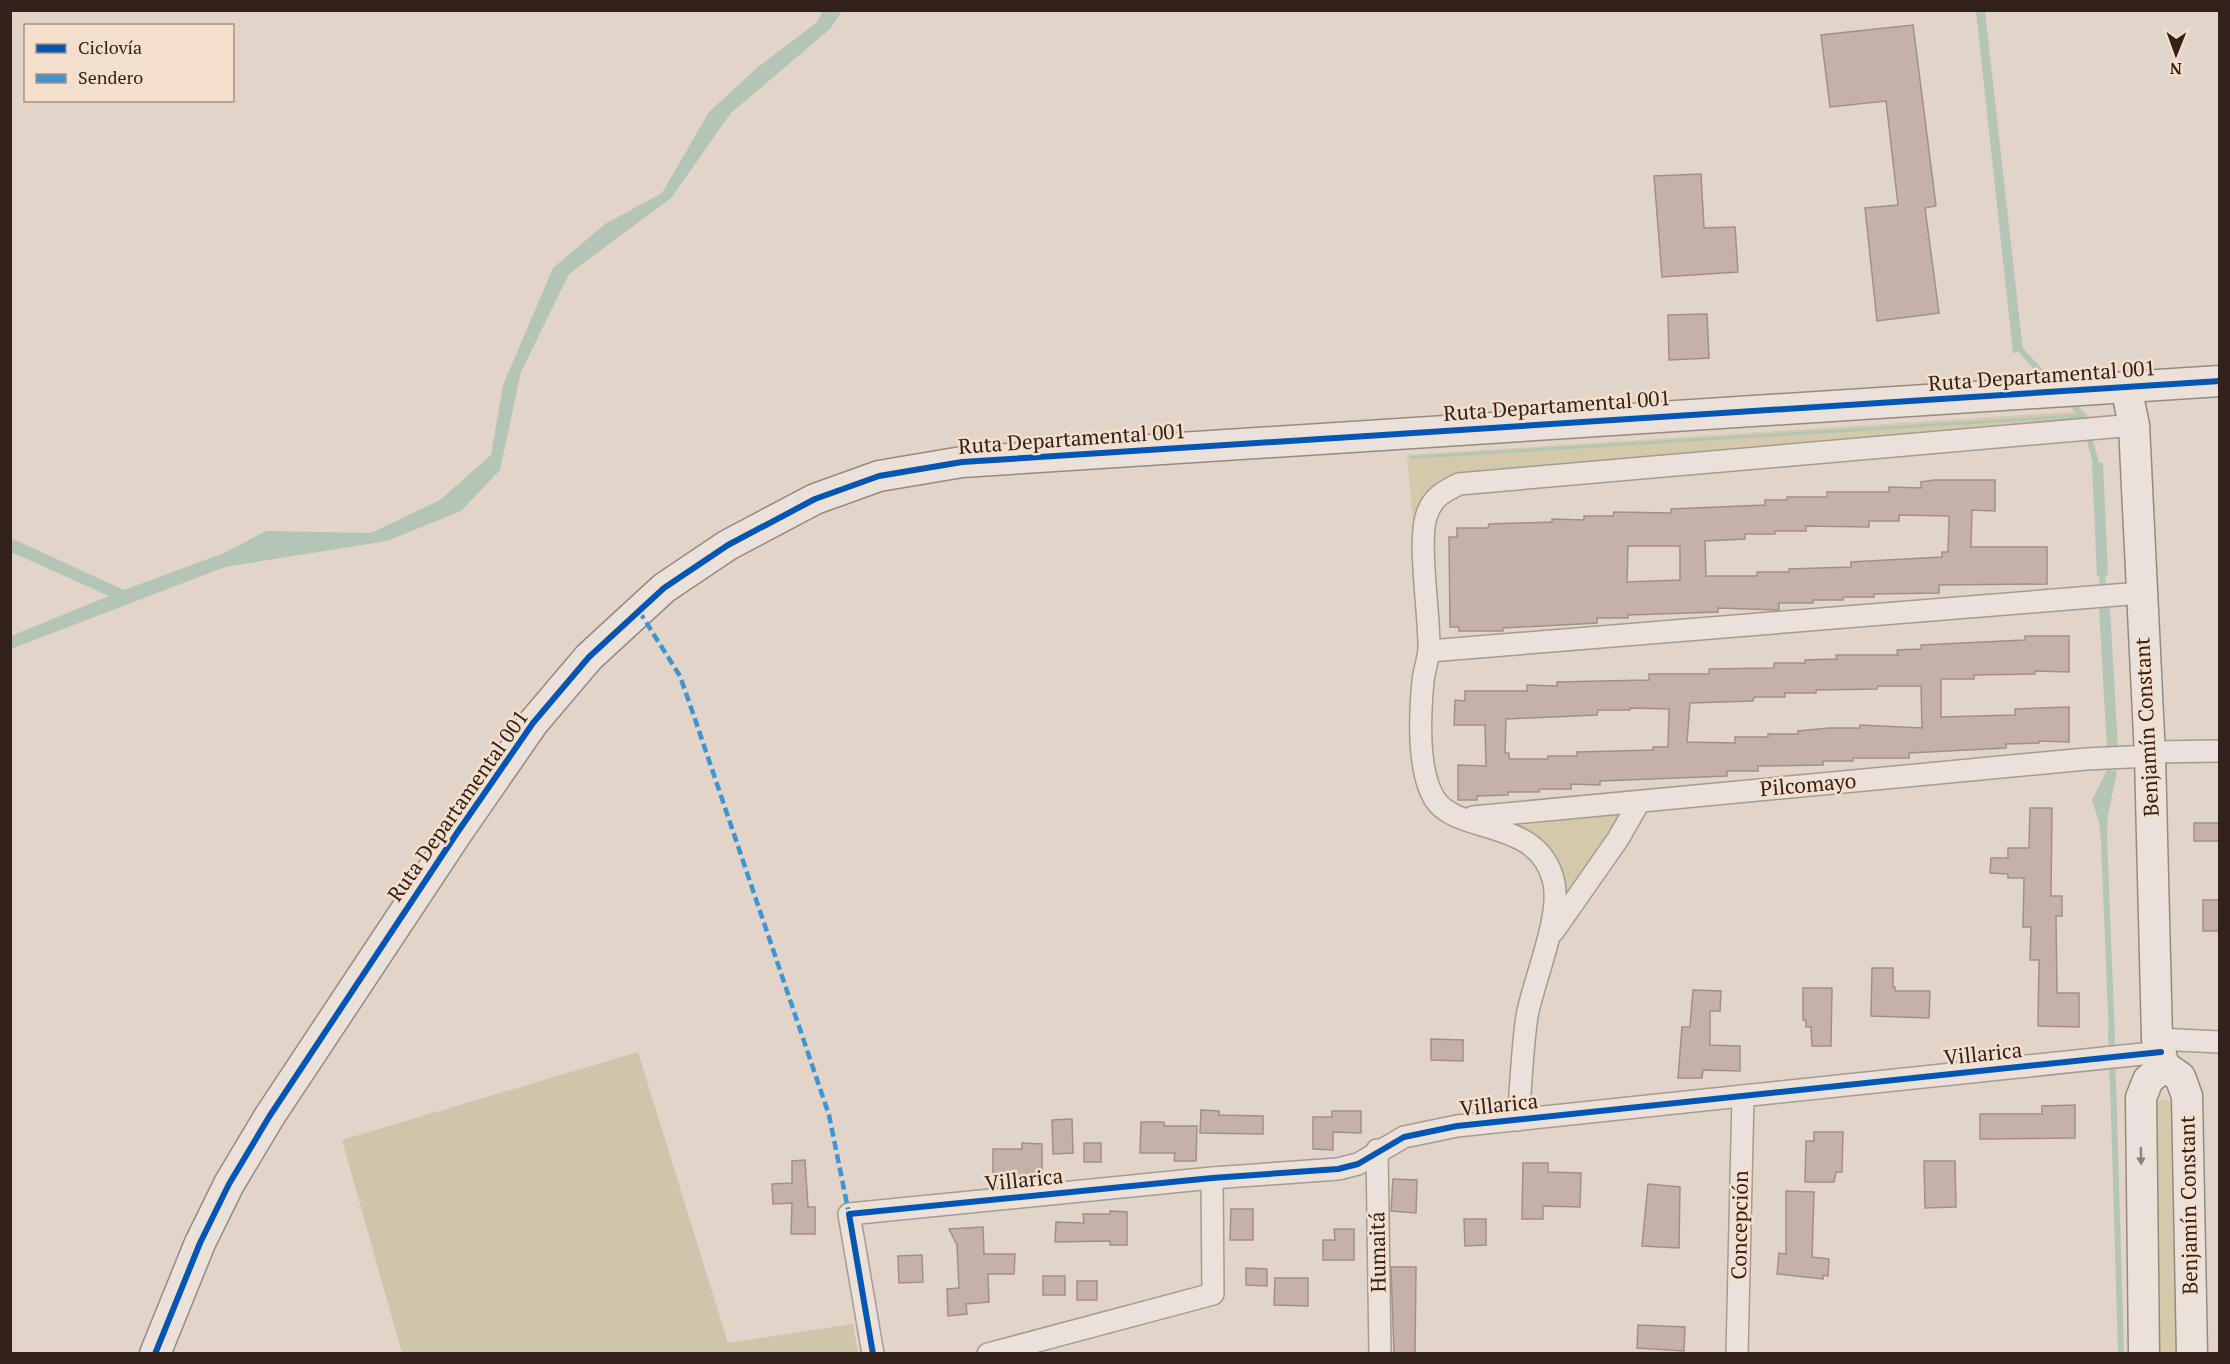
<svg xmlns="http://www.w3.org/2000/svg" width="2230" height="1364" font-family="'PT Serif',serif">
  <rect width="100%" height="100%" fill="#e2d4c8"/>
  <!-- green -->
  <g fill="#d4caab">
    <path d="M2085,411L2089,417L2085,420L1463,472C1434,478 1420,493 1413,522L1407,455Z"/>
    <path d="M1615,814L1619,815V820L1563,906C1566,859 1552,846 1513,826Z"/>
    <path d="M2161,1099L2172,1101L2179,1353H2159L2154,1105Z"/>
  </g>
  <!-- cemetery -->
  <path fill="#cec5aa" d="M638,1052L728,1343L853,1324L858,1353H402L342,1140Z"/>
  <!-- water -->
  <g fill="#b4c5b6">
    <path d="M823,11H842L830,29L731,113L671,198L569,274L521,372L500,470L461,511L387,541L225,567L11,649V636L109,596L11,552V538L124,590L224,553L266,531L371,533L440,500L491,455L503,385L553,268L605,224L662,193L709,112L758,67L816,23Z"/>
    <path d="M1976,11H1985L2023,351L2013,353Z"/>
    <path d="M2085,414L2086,417L1410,459V456Z"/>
    <path d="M2092,463H2103L2108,575L2097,576Z"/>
    <path d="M2110,608L2118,749H2107L2099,609Z"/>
    <path d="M2107,770L2117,771L2108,815L2107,835L2115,1038H2109L2101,843L2099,822L2092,800Z"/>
    <path d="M2116,1081L2124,1353V1354L2118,1353L2110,1082Z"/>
  </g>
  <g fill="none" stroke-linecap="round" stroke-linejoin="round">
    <!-- stream -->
    <g stroke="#b4c5b6" stroke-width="6">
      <path d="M2017,346L2051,383"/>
      <path d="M2069,401L2083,416L2098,470"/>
      <path d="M2102,570L2104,617"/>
      <path d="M2111,1030L2113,1089"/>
    </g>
  </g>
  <!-- building -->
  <g fill="#c5b1a9" stroke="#a19088" stroke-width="1.5" fill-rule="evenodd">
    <path d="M1913,25L1936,206L1925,208L1939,313L1877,321L1865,208L1898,205L1886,101L1830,107L1821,35Z"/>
    <path d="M1701,174L1704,228L1735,227L1738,272L1662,277L1654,176Z"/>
    <path d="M1707,314L1709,358L1669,360L1668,315Z"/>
    <path d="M1934,480H1995V511L1972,510L1971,547H2047V584L1939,585V593L1874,594V597H1843V600H1813V603H1779V610L1718,608V612L1628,615V618H1597V623L1503,628V631H1459V627H1450L1449,537H1457V528H1488L1489,524L1552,522V519L1584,520V516H1613L1614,512L1671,513V509L1765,505V500H1787V497H1827V492H1889V487L1921,488V482ZM1899,515L1949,516L1948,552H1942V557L1851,562V567L1789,569V572H1757V576H1706L1705,541L1745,539V534H1775V531H1806V526L1869,527V521H1899ZM1628,546H1680V580L1627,582Z"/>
    <path d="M2025,636H2069V672L2035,671V674L1974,675V679H1941V717L2015,715V709L2069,707V742L2039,741V743L2006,744V748L1909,753V758H1853V761H1823V765L1758,766V771H1727V776L1600,781V785L1571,784V789H1539V792H1508V795L1477,796V800H1458V765L1486,766L1485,725H1454L1455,700L1465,701V691H1527V685L1557,686V682L1649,680V674H1709V669L1774,668V663H1805V660L1837,659L1836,655H1898L1897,650L1921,649V645L2025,640ZM1878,686H1921L1922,728L1860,725V728H1829L1798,731V734H1768V737H1735V743L1687,742L1690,703L1753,701L1754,697H1785V693H1816V690L1877,689ZM1630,708L1669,709L1668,747H1653V750L1577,752V756H1548V759H1509V753H1505L1506,719L1597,715L1598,710H1630Z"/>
    <path d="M2030,808H2052L2051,896H2062V916H2056L2057,993H2079V1027L2038,1026L2039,960H2030L2031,927H2023L2024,878H2008V874L1990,873L1991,858H2008V848H2029Z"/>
    <rect x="2194" y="823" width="26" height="18"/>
    <rect x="2203" y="900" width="17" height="31"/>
    <path d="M1872,968H1893V987H1895V991H1930L1929,1018L1871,1016Z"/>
    <path d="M1803,988H1832L1831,1046H1812L1811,1027H1806V1020H1803Z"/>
    <path d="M1693,990L1721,991L1720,1011H1710V1045L1740,1046V1071L1703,1070L1702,1078H1678L1682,1027H1690Z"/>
    <path d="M1431,1039L1463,1040V1061L1431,1060Z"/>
    <path d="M2075,1105V1138L1980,1139V1114H2042V1106Z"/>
    <path d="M1201,1110L1219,1111V1115L1263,1116V1134L1200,1133Z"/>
    <path d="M1332,1111H1361V1133L1333,1132V1150L1313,1149V1117H1332Z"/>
    <path d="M1072,1119L1073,1153L1053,1154L1052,1120Z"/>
    <path d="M1141,1122H1164V1126H1197L1196,1161H1174L1175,1153H1140Z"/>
    <path d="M1814,1132H1843L1842,1172H1836L1834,1182H1805L1806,1141H1814Z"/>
    <path d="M1022,1143L1042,1144V1177L993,1176V1149H1022Z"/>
    <rect x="1084" y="1143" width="17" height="19"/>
    <path d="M805,1160L808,1207H815V1234H791L792,1203L773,1204L772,1184L792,1183V1161Z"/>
    <path d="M1924,1161H1955L1956,1207L1925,1208Z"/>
    <path d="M1523,1163H1548V1172L1581,1173L1580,1207L1543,1206V1219H1522Z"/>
    <path d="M1393,1179L1417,1180L1416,1213L1391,1211Z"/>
    <path d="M1648,1184L1680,1187L1679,1248L1642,1246Z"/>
    <path d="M1786,1191L1814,1192L1812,1257L1829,1259L1828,1276L1823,1275V1279L1777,1274L1779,1253L1786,1254Z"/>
    <path d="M1231,1209H1253V1240H1230Z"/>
    <path d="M1110,1211L1127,1212V1245H1110V1241L1055,1242L1056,1222L1084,1223L1083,1214H1110Z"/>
    <path d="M1464,1219H1486V1245L1465,1246Z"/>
    <path d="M983,1227L984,1254H1015L1014,1274H988L989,1302L966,1304L967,1314L948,1316L947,1289L959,1288L957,1245L949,1229Z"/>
    <path d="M1334,1229H1354V1260H1323V1240H1335Z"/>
    <path d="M922,1255L923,1282L899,1283L898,1256Z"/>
    <path d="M1391,1267H1416L1415,1353H1394Z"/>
    <path d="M1246,1268L1267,1269V1286L1246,1285Z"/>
    <rect x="1043" y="1276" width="22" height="19"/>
    <path d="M1275,1278H1308V1306L1274,1305Z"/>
    <rect x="1077" y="1281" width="20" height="19"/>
    <path d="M1638,1325L1685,1327L1684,1351L1637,1348Z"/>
  </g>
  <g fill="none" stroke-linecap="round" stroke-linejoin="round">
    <!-- street casing -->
    <g stroke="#a69a92" stroke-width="24">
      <g id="street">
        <path d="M1429,651L2141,593"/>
        <path d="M2150,752L2220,751"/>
        <path d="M1473,817L2086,759L2150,756"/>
        <path d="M1553,932L1618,839L1639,802"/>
        <path d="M2157,1039L2220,1042"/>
        <path d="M1518,1120C1521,1086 1522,1050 1527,1016C1534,979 1561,918 1554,883C1540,816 1457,836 1434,798C1417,769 1420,713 1423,681C1424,671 1428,660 1429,650C1430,617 1417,540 1427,514C1433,497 1443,492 1459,484L2134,425"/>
        <path d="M1377,1150L1380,1354"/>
        <path d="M873,1354L849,1214L1212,1178L1338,1169L1358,1164L1404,1137L1457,1126L2161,1052"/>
        <path d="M988,1354L1213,1294L1212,1178"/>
        <path d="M1737,1354L1743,1096"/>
      </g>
    </g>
    <!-- secondary casing -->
    <g stroke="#968982" stroke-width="33">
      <g id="secondary">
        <path d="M2126,387L2134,425L2150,756L2157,1039L2164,1066L2180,1077L2187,1096L2192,1354"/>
        <path d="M155,1354L200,1243L229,1184L269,1117L457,833L533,723L589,657L664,588L728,545L815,499L879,476L962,462L2220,381"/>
        <path d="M2144,1354L2141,1098L2148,1080L2164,1066"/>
      </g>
    </g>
    <!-- street -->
    <use href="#street" stroke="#eae1da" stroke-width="21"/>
    <!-- secondary -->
    <use href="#secondary" stroke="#eae1da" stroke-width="30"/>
    <!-- quiet -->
    <path stroke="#3d95d4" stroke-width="4.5" stroke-dasharray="9 4.5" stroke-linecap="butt" d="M639,611L680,676L695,719L829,1115L849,1214"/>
    <!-- cycleway casing -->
    <g stroke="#f4dfcd" stroke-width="10">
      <g id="cycleway">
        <path d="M155,1354L200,1243L229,1184L269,1117L457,833L533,723L589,657L664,588L728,545L815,499L879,476L962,462L2220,381"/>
        <path d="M873,1354L849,1214L1212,1178L1338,1169L1358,1164L1404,1137L1457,1126L2161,1052"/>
      </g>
    </g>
    <!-- cycleway -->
    <use href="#cycleway" stroke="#0057b8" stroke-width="6"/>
  </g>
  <!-- one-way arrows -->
  <defs><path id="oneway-solid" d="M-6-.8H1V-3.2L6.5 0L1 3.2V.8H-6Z" transform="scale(1.5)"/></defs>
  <use fill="#8e817b" href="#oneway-solid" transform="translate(2141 1156) rotate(89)"/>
  <g text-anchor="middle" stroke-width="5" stroke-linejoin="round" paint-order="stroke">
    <!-- street labels -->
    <g font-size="21" fill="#33211c" stroke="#f4dfcd">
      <text transform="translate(2042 376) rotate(-4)" y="7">Ruta Departamental 001</text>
      <text transform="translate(1557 406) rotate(-4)" y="7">Ruta Departamental 001</text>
      <text transform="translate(1072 439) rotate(-4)" y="7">Ruta Departamental 001</text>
      <text transform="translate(2147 727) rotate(-93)" y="7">Benjamín Constant</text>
      <text transform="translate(1808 785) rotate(-5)" y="7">Pilcomayo</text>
      <text transform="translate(458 806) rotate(-55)" y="7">Ruta Departamental 001</text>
      <text transform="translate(1983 1054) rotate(-6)" y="7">Villarica</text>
      <text transform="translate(1499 1105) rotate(-6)" y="7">Villarica</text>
      <text transform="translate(1024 1180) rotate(-6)" y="7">Villarica</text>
      <text transform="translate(2189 1205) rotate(-91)" y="7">Benjamín Constant</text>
      <text transform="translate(1740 1225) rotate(-89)" y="7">Concepción</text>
      <text transform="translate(1378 1252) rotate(-91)" y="7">Humaitá</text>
    </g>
  </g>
  <!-- border -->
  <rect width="2230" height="1364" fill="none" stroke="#33211c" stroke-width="24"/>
  <!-- legend -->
  <rect x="24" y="24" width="210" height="78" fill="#f4dfcd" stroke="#a79386" stroke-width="1.5"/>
  <rect x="36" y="44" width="30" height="9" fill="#0057b8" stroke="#a79386" stroke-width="1.5"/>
  <text x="78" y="54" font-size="18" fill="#33211c">Ciclovía</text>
  <rect x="36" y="74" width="30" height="9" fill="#3d95d4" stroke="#a79386" stroke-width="1.5"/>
  <text x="78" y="84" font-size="18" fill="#33211c">Sendero</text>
  <!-- north arrow -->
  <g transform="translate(2176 54) rotate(181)" stroke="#f4dfcd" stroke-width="4.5" paint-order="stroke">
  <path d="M0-4.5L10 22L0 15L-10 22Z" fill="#33211c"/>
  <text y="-9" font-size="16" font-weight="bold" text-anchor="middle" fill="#33211c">N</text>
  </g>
</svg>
